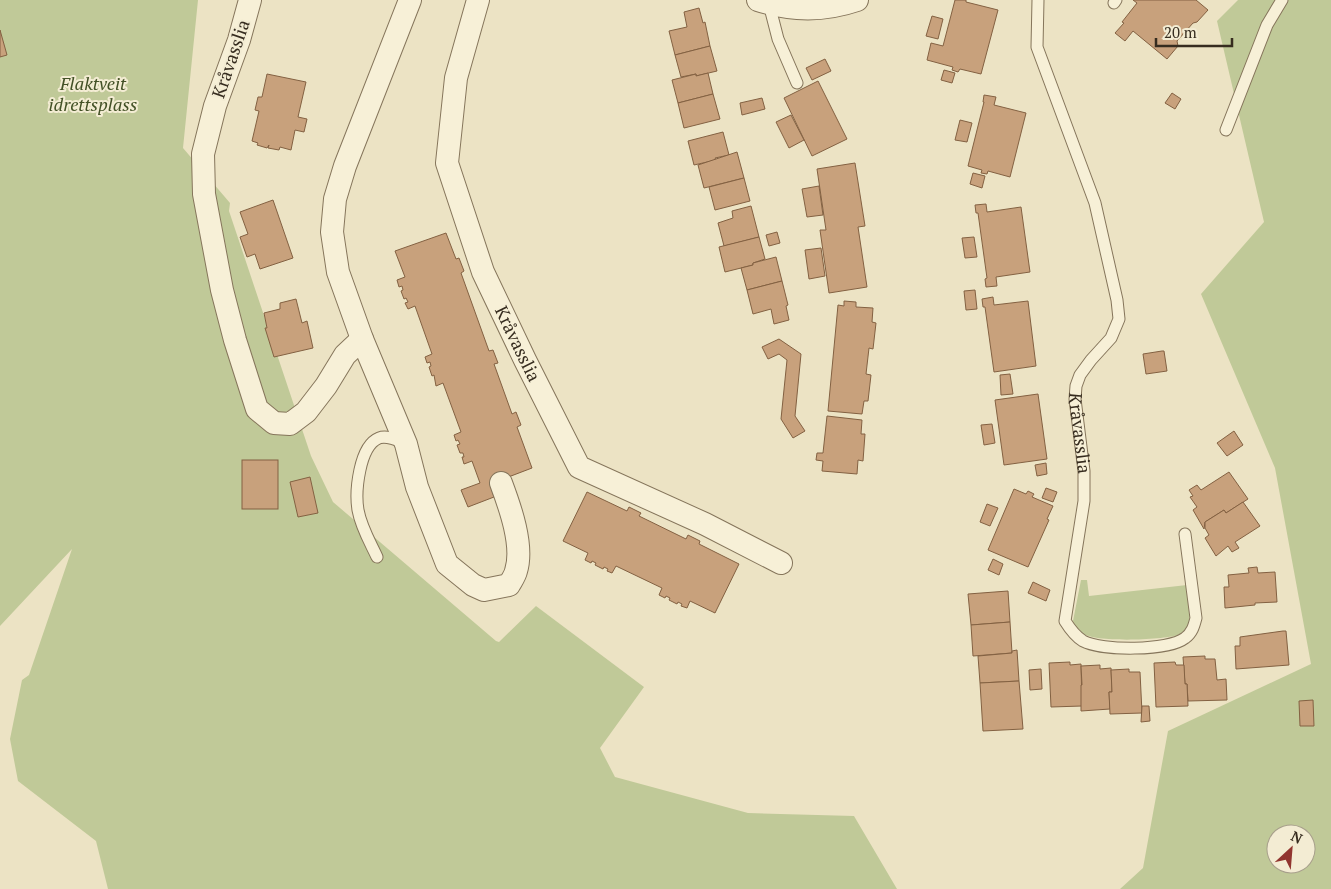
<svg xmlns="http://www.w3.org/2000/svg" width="1331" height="889" font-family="'PT Serif',serif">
  <rect width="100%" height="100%" fill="#ece3c4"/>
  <!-- green -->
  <g fill="#c0c998" fill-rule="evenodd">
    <path d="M0,0H198L183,148L230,203L229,211L311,456L333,502L496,641L499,642L536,606L644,687L600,748L615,777L748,813L854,816L897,889H108L96,841L18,781L10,739L22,680L29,675L72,549L0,626Z"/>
    <path d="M1238,0H1331V889H1120L1143,868L1168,731L1311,664L1275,468L1201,294L1264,222L1217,21ZM1276,834H1306V864H1276Z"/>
    <path d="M1081,580H1087L1089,596L1187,585L1190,615L1188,628C1185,631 1182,633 1178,635C1162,640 1095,643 1082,633C1078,630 1074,625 1073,621Z"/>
  </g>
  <!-- building -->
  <g fill="#c8a17c" stroke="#836142">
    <path d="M955,0H966V2L998,10L981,74L960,69L958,72L952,70L953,67L927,60L931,43L943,46Z"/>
    <path d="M1133,0H1196L1208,10L1197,22L1193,23L1177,41L1178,46L1167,59L1133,31L1125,41L1115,33L1124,23L1122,22L1137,3Z"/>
    <path d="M699,8L703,23L705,22L710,46L675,55L669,31L687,27L684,12Z"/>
    <path d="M932,16L943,19L938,39L926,36Z"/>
    <path d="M0,30L7,55L0,57Z"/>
    <path d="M710,46L717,71L696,76V74L681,77L675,55Z"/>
    <path d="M825,59L831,71L812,80L806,68Z"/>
    <path d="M944,70L955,73L952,83L941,80Z"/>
    <path d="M708,73L713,94L678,103L672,80L696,74V76Z"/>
    <path d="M267,74L306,82L298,117L307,119L304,132L295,130L291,150L280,147L279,150L268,148L269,145L267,148L257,145L258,143L252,141L259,111L255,110L258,97H262Z"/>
    <path d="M818,81L847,139L812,156L784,98Z"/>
    <path d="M1172,93L1181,99L1175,109L1165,103Z"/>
    <path d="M713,94L720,119L684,128L678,103Z"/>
    <path d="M984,95L996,97L994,105L1026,113L1010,177L988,171L987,174L981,173L982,170L968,166L984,102H983Z"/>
    <path d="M762,98L765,109L742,115L740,103Z"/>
    <path d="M791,115L804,140L789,148L776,122Z"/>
    <path d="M960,120L972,123L967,142L955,140Z"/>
    <path d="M723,132L729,155L715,158L716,160L694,165L688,141Z"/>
    <path d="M737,152L744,178L704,188L698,165Z"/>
    <path d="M855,163L865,226L858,227L867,287L829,293L820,230H826L817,169Z"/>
    <path d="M973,173L985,176L982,188L970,184Z"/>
    <path d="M744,178L750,201L715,210L709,187Z"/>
    <path d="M819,186L823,215L807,217L802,189Z"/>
    <path d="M273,200L293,258L260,269L255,254L247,257L240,237L248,234L240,212Z"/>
    <path d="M986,204L987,212L1021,207L1030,272L996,277L997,286L986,287L985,279L987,278L978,213H976L975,205Z"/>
    <path d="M751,206L759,237L724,246L718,223L733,218L732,211Z"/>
    <path d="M777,232L780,243L769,246L766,235Z"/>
    <path d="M446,233L456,259L459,258L464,271L461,273L489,351L493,350L498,363L494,364L512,414L516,412L521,425L517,427L532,468L490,484L494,497L468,507L461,490L480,483L472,461L464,464L462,457H464L463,453H460L457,445L460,444L458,440L456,441L454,435L461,432L443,383L436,386L434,375L432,376L429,367L431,366L430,362L427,363L425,357L432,354L415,306L408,309L405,303L408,302L406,298L404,299L401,291L403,290L402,286L399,287L397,280L405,277L395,251Z"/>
    <path d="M759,237L765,259L753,263V265L725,272L719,247Z"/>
    <path d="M974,237L977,257L965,258L962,238Z"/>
    <path d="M821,248L825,276L809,279L805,250Z"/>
    <path d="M776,257L782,281L747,290L741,268L753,265V263Z"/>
    <path d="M782,281L788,305L786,306L789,320L774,324L771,309L753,314L747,290Z"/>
    <path d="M975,290L977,309L966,310L964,291Z"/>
    <path d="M993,297L994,305L1028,301L1036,366L994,372L985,307H983L982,299Z"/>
    <path d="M296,299L302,323L307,321L313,348L274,357L265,328H267L264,313L280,309V303Z"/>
    <path d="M844,301L856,302V307L873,308L872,322L876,323L873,349L869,348L866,374L871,375L868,401H864L862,414L828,411L838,305L844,306Z"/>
    <path d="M779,339L801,354L795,416L805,431L793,438L781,419L787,360L779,354L768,359L762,347Z"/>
    <path d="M1162,351H1164L1167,371L1146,374L1143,354Z"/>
    <path d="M1010,374L1013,394L1001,395L1000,375Z"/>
    <path d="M1038,394L1047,459L1004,465L995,400Z"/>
    <path d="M827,416L862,420L861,434H865L863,461L858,460L857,474L822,471L823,461L816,460L817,453H823Z"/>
    <path d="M992,424L995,443L984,445L981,425Z"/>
    <path d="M1234,431L1243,445L1227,456L1217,443Z"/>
    <rect x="242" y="460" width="36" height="49"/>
    <path d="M1046,463L1047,474L1037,476L1035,465Z"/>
    <path d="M1229,472L1248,499L1226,513L1224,510L1205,522L1204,529L1193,510L1197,507L1190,497L1193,496L1189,490L1197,485L1201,490Z"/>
    <path d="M310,477L318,513L298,517L290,482Z"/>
    <path d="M1046,488L1057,492L1053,502L1042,498Z"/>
    <path d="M1014,489L1026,494L1028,491L1034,494L1032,497L1053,506L1047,519L1049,520L1028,567L988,550Z"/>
    <path d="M587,492L627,511L629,507L641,513L639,516L686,539L688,535L700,541L699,544L739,564L715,613L690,601L687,608L681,606L682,604L678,602L677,604L669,600L670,598L666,596L665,598L659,595L662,588L616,566L612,573L607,571L608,569L604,567L603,569L595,565L596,563L592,561L591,563L585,560L588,553L563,541Z"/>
    <path d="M1243,502L1260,526L1235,542L1239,548L1232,552L1228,546L1216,556L1205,538L1209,535L1205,528V522L1224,510L1226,513Z"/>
    <path d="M987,504L998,508L990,526L980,522Z"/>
    <path d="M993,559L1003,564L999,575L988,570Z"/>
    <path d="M1257,567L1258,573L1275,572L1277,602L1255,603V605L1225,608L1224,587H1229L1228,575L1249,573L1248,568Z"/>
    <path d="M1033,582L1050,590L1046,601L1028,593Z"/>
    <path d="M1008,591L1010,622L971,625L968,594Z"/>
    <path d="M1010,622L1012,653L973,656L971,625Z"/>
    <path d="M1283,631H1286L1289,665L1236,669L1235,646H1240V637Z"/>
    <path d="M1017,650L1019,681L980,683L978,656L1012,653V651Z"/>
    <path d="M1205,656V659H1215L1217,680L1226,679L1227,700L1188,701L1187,684H1185L1183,657Z"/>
    <path d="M1070,662V665L1081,664L1082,706L1051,707L1049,663Z"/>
    <path d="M1175,662L1176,665H1184L1185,684H1187L1188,706L1156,707L1154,663Z"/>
    <path d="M1100,665V669L1111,668L1112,692H1109L1110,709L1081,711V685H1082L1081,666Z"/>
    <path d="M1041,669L1042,689L1030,690L1029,670Z"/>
    <path d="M1129,669V672H1140L1142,713L1110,714L1109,692H1112L1111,670Z"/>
    <path d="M1019,681L1023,729L983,731L980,683Z"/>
    <path d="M1313,700L1314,726H1300L1299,701Z"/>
    <path d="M1142,706H1149L1150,721L1141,722Z"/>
  </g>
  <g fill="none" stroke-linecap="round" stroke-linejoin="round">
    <!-- service casing -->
    <g stroke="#85755b" stroke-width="13">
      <g id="service">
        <path id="s1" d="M1038,0L1037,47L1095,203L1117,300L1119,319L1111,338L1091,360L1080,375L1076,386L1075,399L1084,471V501L1065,621C1070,629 1075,636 1083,641C1102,651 1168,651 1185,638C1192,633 1194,626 1196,618L1185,534"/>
        <path d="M1114,3L1116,0"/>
        <path d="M769,4L778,39L797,83"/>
        <path d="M1226,130L1267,25L1282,0"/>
        <path d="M377,557C370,542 361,527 358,510C355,492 359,446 379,438C387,435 397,440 405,443"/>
      </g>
    </g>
    <!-- minor casing -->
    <g stroke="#85755b" stroke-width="24">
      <g id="minor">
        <path d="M250,0L239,40L215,106L203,154L204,194L222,290L235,340L257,409L274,423L290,424L306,412L326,386L345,355L362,339"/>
        <path d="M410,0L345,166L335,199L332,232L338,272L362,339L406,444L417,487L447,564L473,585L484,590L509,585C511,581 515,576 516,571C524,546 510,507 501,483"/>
        <path id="s2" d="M478,0L456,78L447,163L483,272L525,360L579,467L705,524L781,563"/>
        <path d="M758,0C791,11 825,11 857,0"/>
      </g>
    </g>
    <!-- service -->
    <use href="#service" stroke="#f7f0d7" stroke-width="11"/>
    <!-- minor -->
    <use href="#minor" stroke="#f7f0d7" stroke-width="22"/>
  </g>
  <g text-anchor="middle" stroke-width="4" stroke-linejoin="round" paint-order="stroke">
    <!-- street labels -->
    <g font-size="18" fill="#362c1f" stroke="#f3ecd3">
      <text transform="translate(231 59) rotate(-71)" y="6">Kråvasslia</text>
      <text dy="6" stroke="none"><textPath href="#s2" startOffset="361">Kråvasslia</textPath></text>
      <text dy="6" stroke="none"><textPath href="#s1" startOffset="460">Kråvasslia</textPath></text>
    </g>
    <!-- park labels -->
    <g font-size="18" font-style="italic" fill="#435126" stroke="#f3ecd3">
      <text x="93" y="90">Flaktveit<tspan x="93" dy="21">idrettsplass</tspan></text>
    </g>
  </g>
  <!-- north arrow -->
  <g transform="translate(1291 849) rotate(26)"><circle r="24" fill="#f3ecd3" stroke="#a79f8b"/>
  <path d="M0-4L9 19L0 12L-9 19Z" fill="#91352f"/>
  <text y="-8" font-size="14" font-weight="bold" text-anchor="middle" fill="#362c1f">N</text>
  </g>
  <!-- scale -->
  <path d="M1156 38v8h76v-8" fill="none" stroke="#362c1f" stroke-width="2.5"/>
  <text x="1164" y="38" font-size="15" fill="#362c1f" stroke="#f3ecd3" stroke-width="4" paint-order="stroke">20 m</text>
</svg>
